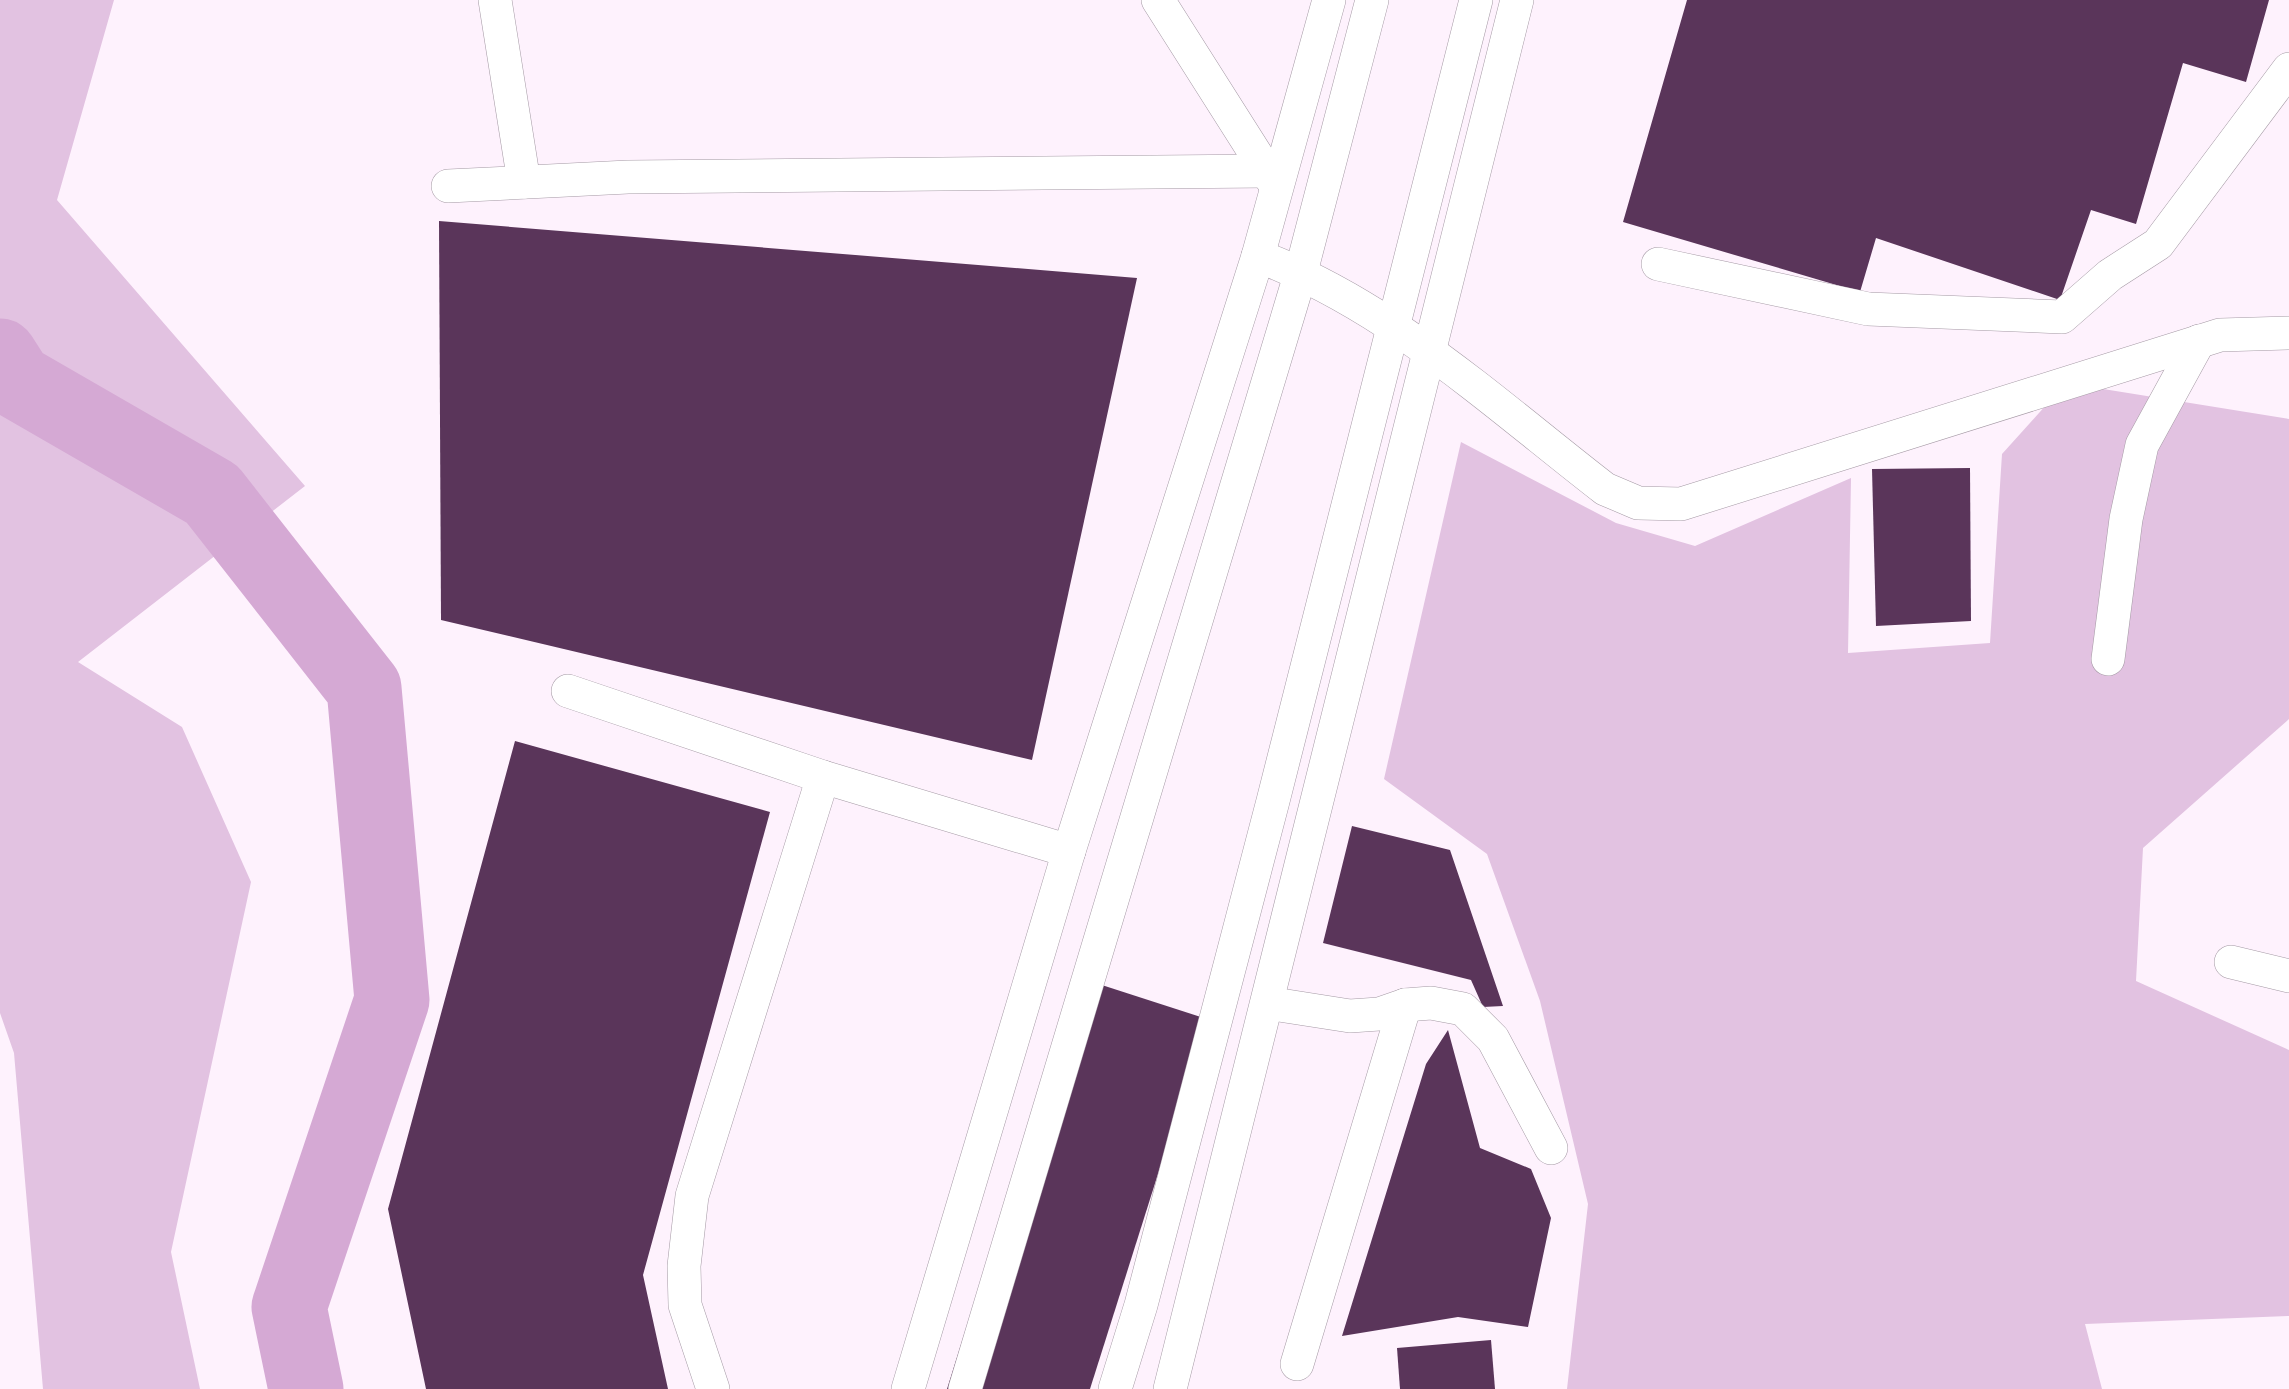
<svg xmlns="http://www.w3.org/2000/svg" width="2289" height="1389" font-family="'PT Serif',serif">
  <rect width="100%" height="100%" fill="#fef2fd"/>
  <!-- green -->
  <g fill="#e2c2e1">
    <path d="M0,0H114L57,200L305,486L78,662L182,727L251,882L171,1252L200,1389H43L14,1053L0,1013Z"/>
    <path d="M2066,383L2289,419V719L2143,848L2136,981L2289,1050V1316L2085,1324L2102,1389H1567L1588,1204L1540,1001L1487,854L1384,779L1461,442L1616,523L1695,546L1851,478L1848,653L1990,643L2002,454Z"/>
  </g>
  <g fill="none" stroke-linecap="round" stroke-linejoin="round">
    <!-- river -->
    <path stroke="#d5a9d4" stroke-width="75" d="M0,356L16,381L212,494L364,688L392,1000L289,1307L306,1389"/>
  </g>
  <!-- building -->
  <g fill="#5a355a">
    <path d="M1687,0H2269L2246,82L2183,63L2136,224L2091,210L2060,300L1876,238L1860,292L1623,222Z"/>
    <path d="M439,221L1137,278L1032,760L441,620Z"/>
    <path d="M1970,468L1971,621L1876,626L1872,469Z"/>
    <path d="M515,741L770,812L643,1275L668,1389H426L388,1209Z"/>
    <path d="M1352,826L1450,850L1503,1006L1483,1007L1471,980L1323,943Z"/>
    <path d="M1077,977L1207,1019L1090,1389H947Z"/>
    <path d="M1448,1030L1480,1148L1531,1169L1551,1218L1528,1327L1458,1317L1342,1336L1426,1064Z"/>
    <path d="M1491,1340L1495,1389H1400L1397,1348Z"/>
  </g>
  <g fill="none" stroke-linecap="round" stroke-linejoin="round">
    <!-- minor casing -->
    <g stroke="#a59aa5" stroke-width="34">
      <g id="minor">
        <path d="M495,0L524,182"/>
        <path d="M1158,0L1276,186"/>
        <path d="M448,186L628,177L1267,171"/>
        <path d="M1258,256C1389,305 1495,404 1605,489L1638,503L1681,504L2220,335L2289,333"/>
        <path d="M1658,264L1868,309L2062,317L2110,275L2158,244L2289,69"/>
        <path d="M2108,659L2126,519L2142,445L2199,341"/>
        <path d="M568,691L823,777L1069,851"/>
        <path d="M2231,962L2289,976"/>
        <path d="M1267,1003L1350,1016L1379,1014L1405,1005L1431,1003L1463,1009L1493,1039L1551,1148"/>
        <path d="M1297,1364L1405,1005"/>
        <path d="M713,1389L685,1305L684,1266L692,1196L823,777"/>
        <path d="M908,1389L1069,851L1258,256L1329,0"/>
        <path d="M1170,1389L1517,0"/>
      </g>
    </g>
    <!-- highway casing -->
    <g stroke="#a59aa5" stroke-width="34">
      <g id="highway">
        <path d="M965,1389L1301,272L1372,0"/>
        <path d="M1115,1389L1141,1305L1273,801L1476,0"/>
      </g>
    </g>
    <!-- minor -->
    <use href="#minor" stroke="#fff" stroke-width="33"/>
    <!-- highway -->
    <use href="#highway" stroke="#fff" stroke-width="33"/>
  </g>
</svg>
